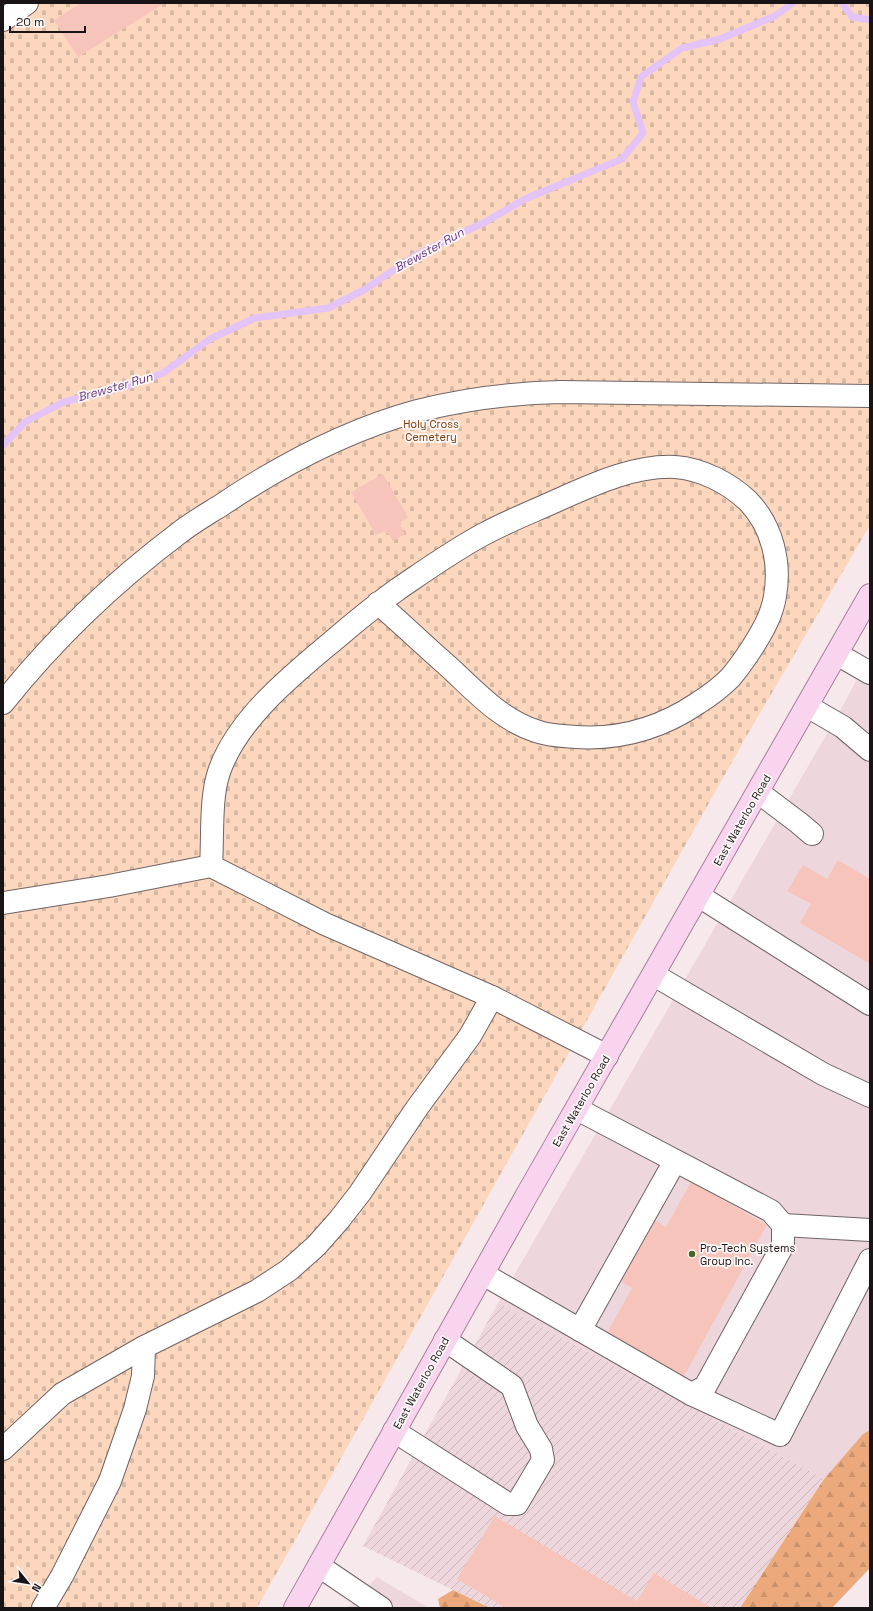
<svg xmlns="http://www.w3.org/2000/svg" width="873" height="1611" font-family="'Space Grotesk',sans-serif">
  <defs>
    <pattern id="industrial-furrows" width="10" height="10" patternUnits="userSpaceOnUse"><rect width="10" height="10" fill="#eed7dc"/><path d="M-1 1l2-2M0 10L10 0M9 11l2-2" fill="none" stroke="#cbb8bc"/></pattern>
    <pattern id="forest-firs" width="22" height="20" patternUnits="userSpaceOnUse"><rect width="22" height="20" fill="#ecaa7c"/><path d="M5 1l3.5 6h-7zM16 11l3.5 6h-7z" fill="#ca916a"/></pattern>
    <pattern id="cemetery-stones" width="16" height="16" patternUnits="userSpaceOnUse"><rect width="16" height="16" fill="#fcd7be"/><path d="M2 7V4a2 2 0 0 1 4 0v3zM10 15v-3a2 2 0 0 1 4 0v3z" fill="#d7b8a2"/></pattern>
  </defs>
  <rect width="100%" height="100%" fill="#f7e8eb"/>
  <!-- built -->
  <g fill="#eed7dc">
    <path d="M870,655V1430L863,1434L824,1479L498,1303L840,711Z"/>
    <path d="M377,1577L429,1608H348Z"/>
  </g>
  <!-- industrial -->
  <path fill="url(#industrial-furrows)" d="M498,1303L824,1479L740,1608H490L363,1546Z"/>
  <!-- forest -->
  <g fill="url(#forest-firs)">
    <path d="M870,1430V1568L832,1608H740L824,1479L863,1434Z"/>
    <path d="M453,1590L490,1608H440L438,1599Z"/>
  </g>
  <!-- cemetery -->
  <path fill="url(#cemetery-stones)" d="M3,3H870V525L746,737L257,1608H3Z"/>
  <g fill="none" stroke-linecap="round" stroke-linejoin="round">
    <!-- stream -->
    <g stroke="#e3c3f8" stroke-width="7">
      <path d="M842,3L852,17L870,20"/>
      <path d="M3,445L25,422L64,402L131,385L163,373L210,339L255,318L328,308L364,290L416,255L485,222L525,199L622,159L643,133L633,102L641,77L682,48L720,39L775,16L793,3"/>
    </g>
  </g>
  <!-- building -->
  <g fill="#f7c4bc">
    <path d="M81,3H165L78,57L54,20Z"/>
    <path d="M383,474L408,517L400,522L402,524L400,525L405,534L393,541L388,533L386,534L384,531L376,535L351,492Z"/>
    <path d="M838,860L870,879V964L800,923L811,904L787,891L803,865L827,879Z"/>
    <path d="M691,1182L767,1225L684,1376L607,1333L632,1288L619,1280L653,1219L666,1227Z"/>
    <path d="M495,1516L637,1601L654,1573L712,1608H506L457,1579Z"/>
  </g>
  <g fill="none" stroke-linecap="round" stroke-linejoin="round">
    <!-- minor casing -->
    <g stroke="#6f6365" stroke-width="24">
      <g id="minor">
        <path d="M3,20L27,3"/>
        <path d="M837,654L870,673"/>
        <path d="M3,703C54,639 114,582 179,533C193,522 209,513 223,504C283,464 347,430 417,411C465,399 512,393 561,392L870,396"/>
        <path d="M807,706L843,727L870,750"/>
        <path d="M758,792L799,823L812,834"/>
        <path d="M211,866C213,838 210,798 219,772C237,719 292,675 334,640C355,622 376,605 398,589C426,570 454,550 484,534C508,521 534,511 558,500C594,484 635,465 675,467C702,469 729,483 748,501C772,526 781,562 775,596C772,616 761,634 750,651C744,660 737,670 730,678C720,688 709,696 698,703C661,728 621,740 576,737C562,736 549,736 536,731C501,720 475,691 449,667C425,646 402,624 378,603"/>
        <path d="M699,896L870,1004"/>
        <path d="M3,903L109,886L211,866L325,924L492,997L607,1056"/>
        <path d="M654,975L823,1074L870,1096"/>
        <path d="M783,1225L870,1230"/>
        <path d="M483,1274L691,1394L705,1387L783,1245V1225L771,1211L577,1109"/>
        <path d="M580,1330L675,1161"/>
        <path d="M691,1394L780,1435L870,1260"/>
        <path d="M394,1431L508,1504H517L543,1460L541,1449L527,1426L512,1386L445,1340"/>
        <path d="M3,1449L62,1394L144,1347"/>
        <path d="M319,1566L381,1608"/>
        <path d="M43,1608L62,1576L110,1481L135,1409L143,1376L144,1347L257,1291L289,1270L316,1246L339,1220L360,1193L417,1108L470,1036L492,997"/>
      </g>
    </g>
    <!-- major casing -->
    <g stroke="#a77e9a" stroke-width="24">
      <path id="major" d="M295,1608L528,1193L870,595"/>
    </g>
    <!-- minor -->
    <use href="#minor" stroke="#fff" stroke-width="22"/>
    <!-- major -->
    <use href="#major" stroke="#f8d4ee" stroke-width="22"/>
  </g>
  <!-- markers -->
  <circle fill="#436821" stroke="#fef8f9" stroke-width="1.5" cx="692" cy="1254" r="4"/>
  <g text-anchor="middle" stroke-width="3.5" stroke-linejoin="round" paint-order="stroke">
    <!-- park labels -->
    <g font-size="11" fill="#783c03" stroke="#fef8f9">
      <text x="431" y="428">Holy Cross<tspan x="431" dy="13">Cemetery</tspan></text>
    </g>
    <!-- street labels -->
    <g font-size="11" fill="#181314" stroke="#fef8f9">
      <text transform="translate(742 820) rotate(-60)" y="4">East Waterloo Road</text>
      <text transform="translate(581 1101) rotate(-60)" y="4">East Waterloo Road</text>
      <text transform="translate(421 1383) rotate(-61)" y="4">East Waterloo Road</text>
    </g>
    <!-- poi labels -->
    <g font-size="11" fill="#181314" stroke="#fef8f9" text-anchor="start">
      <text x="700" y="1252">Pro-Tech Systems<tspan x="700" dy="13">Group Inc.</tspan></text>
    </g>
    <!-- water labels -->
    <g font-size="12" font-style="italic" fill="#673683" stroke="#fef8f9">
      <text transform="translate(429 250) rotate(-29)" y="4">Brewster Run</text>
      <text transform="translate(115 387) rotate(-16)" y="4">Brewster Run</text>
    </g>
  </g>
  <!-- border -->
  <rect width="873" height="1611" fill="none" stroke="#181314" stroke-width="8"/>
  <!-- north arrow -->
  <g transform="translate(28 1583) rotate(120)" stroke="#fef8f9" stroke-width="3" paint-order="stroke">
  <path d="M0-3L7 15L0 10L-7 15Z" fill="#181314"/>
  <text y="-6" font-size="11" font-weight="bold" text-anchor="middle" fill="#181314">N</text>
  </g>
  <!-- scale -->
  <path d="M10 26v6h75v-6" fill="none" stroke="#181314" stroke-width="2"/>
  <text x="16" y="26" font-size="12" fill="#181314" stroke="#fef8f9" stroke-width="3" paint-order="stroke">20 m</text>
</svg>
